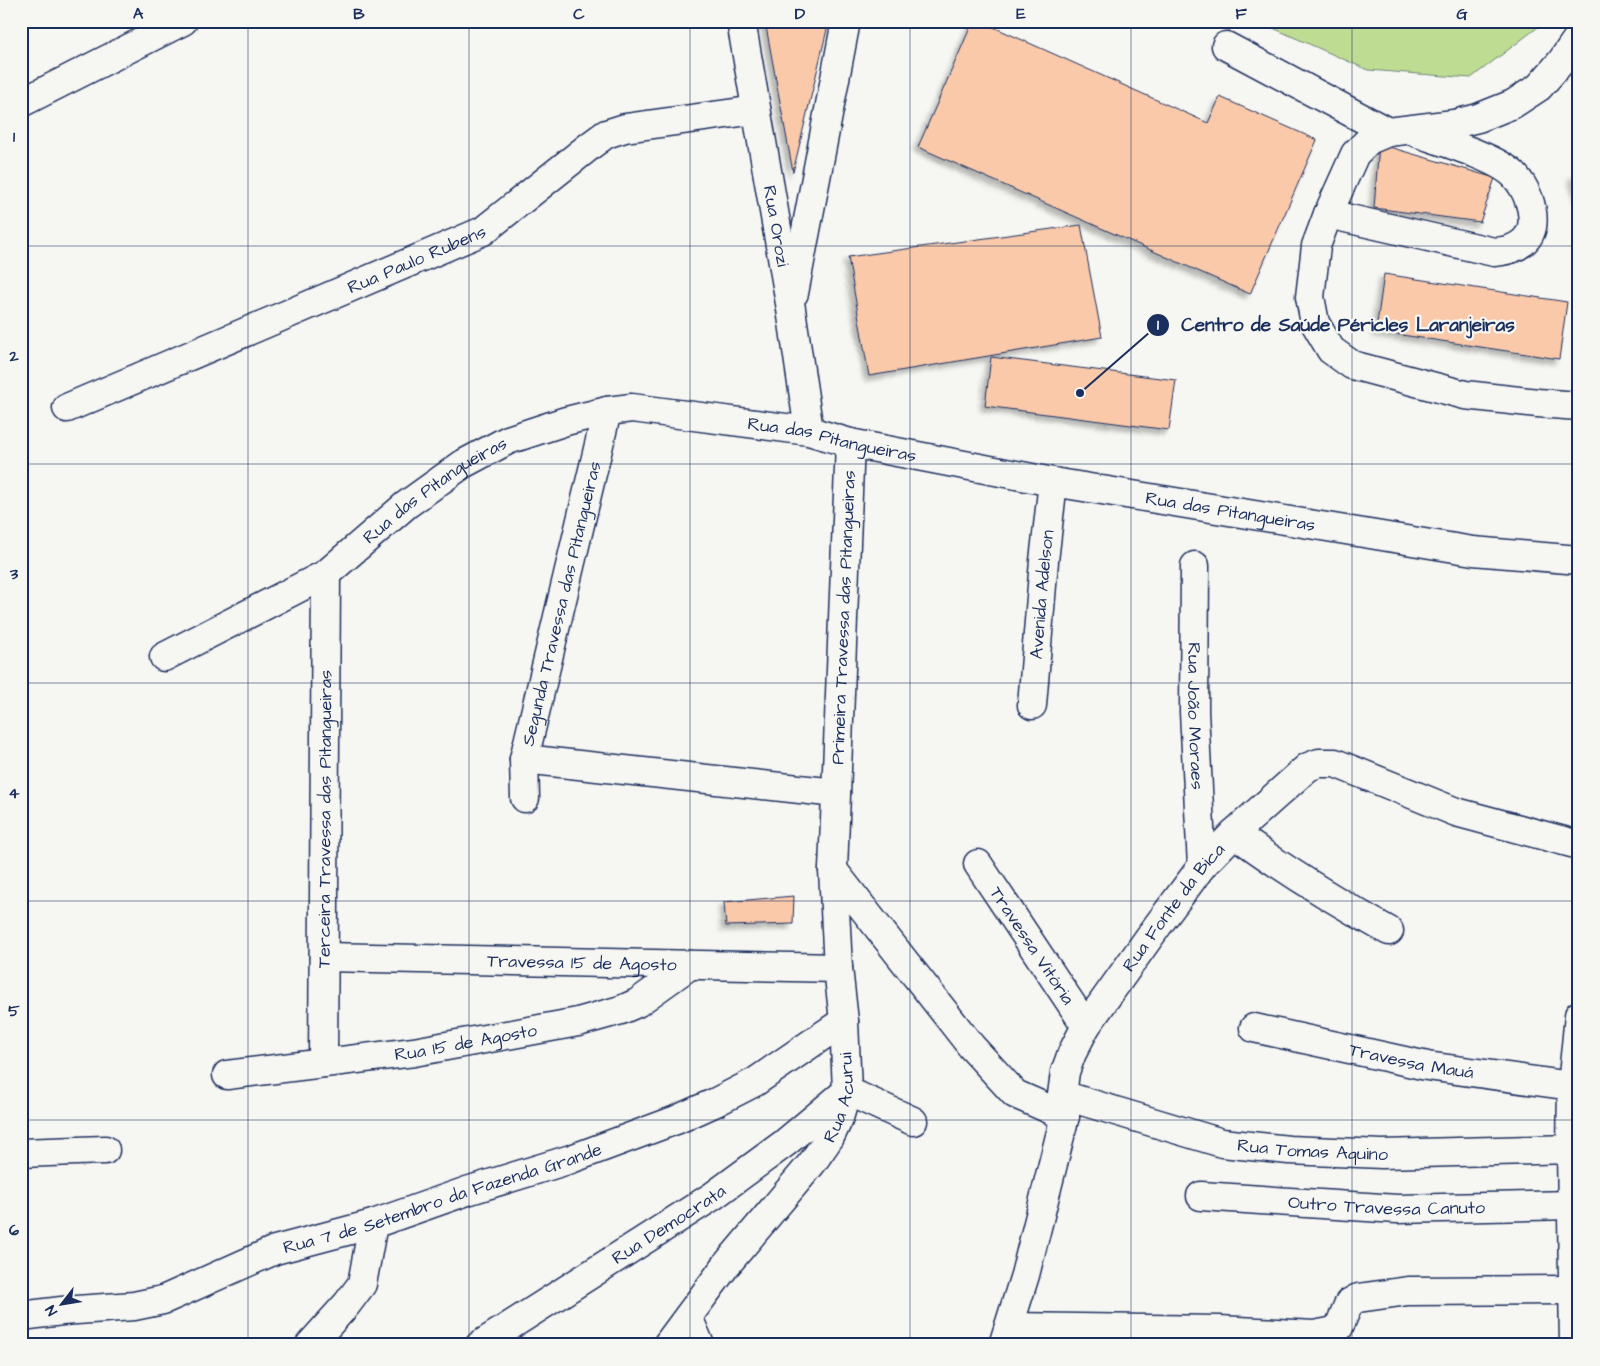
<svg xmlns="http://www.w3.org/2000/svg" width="1600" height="1366" font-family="'Architects Daughter',sans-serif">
  <defs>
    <filter id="shadow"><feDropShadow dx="-4.5" dy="4.5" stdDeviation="2.5" flood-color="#0004"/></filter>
  </defs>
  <rect width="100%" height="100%" fill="#f6f6f2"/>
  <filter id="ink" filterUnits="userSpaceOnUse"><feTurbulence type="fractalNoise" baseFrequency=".02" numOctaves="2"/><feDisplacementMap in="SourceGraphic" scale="10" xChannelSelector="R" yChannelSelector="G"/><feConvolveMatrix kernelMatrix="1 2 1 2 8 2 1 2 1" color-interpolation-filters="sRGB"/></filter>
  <g filter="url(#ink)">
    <!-- green -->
    <path fill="#bfdc93" stroke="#6d8678" d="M1257,21H1546L1471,78L1368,70Z"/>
    <!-- building -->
    <g fill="#fac9aa" stroke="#1b2f5e" filter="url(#shadow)">
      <path d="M765,21H829L793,172Z"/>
      <path d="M973,21H980L1208,123L1220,97L1317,140L1250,294L918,147Z"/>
      <path d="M1379,144L1495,178L1480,222L1374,208Z"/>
      <path d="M1579,174V198L1573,175Z"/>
      <path d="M1081,225L1102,337L869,376L848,257Z"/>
      <path d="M1384,274L1567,302L1559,359L1376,331Z"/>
      <path d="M991,357L1176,380L1169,430L985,406Z"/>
      <path d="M794,896L793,924L726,926L724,902Z"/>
    </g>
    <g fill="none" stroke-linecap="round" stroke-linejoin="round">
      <!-- minor casing -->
      <g stroke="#1b2f5e" stroke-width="31">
        <g id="minor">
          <path id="s1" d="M741,21L791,309L809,431"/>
          <path d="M1579,36L1561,62L1539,87L1513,104L1478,118L1454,124L1388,132L1369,140L1355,154L1328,214L1316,246L1310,297L1315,323L1331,350L1352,365L1465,395L1538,403L1579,406"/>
          <path d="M1226,46L1388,132"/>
          <path d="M21,103L183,21"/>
          <path d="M1328,214L1494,252C1510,251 1528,245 1532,227C1535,209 1526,187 1513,174C1495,157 1440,141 1415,132"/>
          <path d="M794,293L846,21"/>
          <path id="s2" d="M67,408L483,231L591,145L606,134L625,128L756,110"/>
          <path id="s3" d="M1195,566L1194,712L1202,866"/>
          <path id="s4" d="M164,657L326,574L406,505L463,464L508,440L566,421L607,411L632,408L809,431L850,443L1053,482L1473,551L1579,560"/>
          <path id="s5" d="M1032,705L1044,561L1053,482"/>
          <path d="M524,759L836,793"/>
          <path id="s6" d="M525,798L524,759L607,411"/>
          <path d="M1234,833C1284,870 1335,901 1389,931"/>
          <path id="s7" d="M978,864L1086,1026"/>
          <path d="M833,870L971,1046L1015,1094L1065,1116"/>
          <path id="s8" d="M324,957L838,968"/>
          <path id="s9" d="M1254,1028L1427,1066L1572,1086"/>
          <path id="s10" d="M323,1063L326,574"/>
          <path id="s11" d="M227,1075L414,1052L578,1022L621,1010L637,1003L690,965"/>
          <path id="s12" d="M1062,1095L1222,1143L1289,1150L1382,1154L1571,1149"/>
          <path d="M21,1153L105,1150"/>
          <path id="s13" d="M1201,1196L1397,1209L1572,1205"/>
          <path id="s14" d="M21,1316L62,1311L134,1306L163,1300L275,1250L373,1224L467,1191L571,1159L676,1120L716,1102L755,1082L844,1021"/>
          <path d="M688,1317L700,1345"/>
          <path d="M1009,1327L1219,1330L1314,1335L1335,1331L1339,1327L1349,1303L1358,1298L1408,1291L1573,1290"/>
          <path d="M310,1345L347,1304L362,1284L373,1224"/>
          <path id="s15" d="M480,1345L713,1196L785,1143L847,1091L913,1121"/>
          <path id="s16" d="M667,1345L727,1264L812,1163L830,1137L839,1118L847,1091L844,1021L838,968L833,870L850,443"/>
          <path id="s17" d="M1003,1345L1025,1275L1065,1116L1062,1095L1065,1072L1072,1053L1086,1026L1158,925L1202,866L1234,833L1308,767L1319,763H1335L1456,812L1579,845"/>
        </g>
      </g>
      <!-- major casing -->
      <g stroke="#1b2f5e" stroke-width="31">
        <path id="major" d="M1574,1345L1571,1149L1572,1086L1579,1015"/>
      </g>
      <!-- minor -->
      <use href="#minor" stroke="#f6f6f2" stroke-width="28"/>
      <!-- major -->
      <use href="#major" stroke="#f6f6f2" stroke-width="28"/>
    </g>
  </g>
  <!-- grid -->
  <path fill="none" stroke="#1b2f5e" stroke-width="1" stroke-opacity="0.55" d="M248,21V1345M469,21V1345M690,21V1345M910,21V1345M1131,21V1345M1352,21V1345M21,246H1579M21,464H1579M21,683H1579M21,901H1579M21,1120H1579"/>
  <g text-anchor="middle" stroke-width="4.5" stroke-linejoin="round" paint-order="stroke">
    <!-- street labels -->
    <g font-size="18" fill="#1b2f5e" stroke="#f6f6f2">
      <text dy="6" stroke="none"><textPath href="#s1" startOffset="208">Rua Orozi</textPath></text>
      <text dy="6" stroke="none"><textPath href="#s2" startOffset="380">Rua Paulo Rubens</textPath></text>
      <text dy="6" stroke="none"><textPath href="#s4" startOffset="740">Rua das Pitangueiras</textPath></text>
      <text dy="6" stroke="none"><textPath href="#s4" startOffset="320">Rua das Pitangueiras</textPath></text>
      <text dy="6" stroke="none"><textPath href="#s4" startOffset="1145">Rua das Pitangueiras</textPath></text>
      <text dy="6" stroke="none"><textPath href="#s5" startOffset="111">Avenida Adelson</textPath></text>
      <text dy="6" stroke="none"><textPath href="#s6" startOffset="199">Segunda Travessa das Pitangueiras</textPath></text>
      <text dy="6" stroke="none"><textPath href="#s16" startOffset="788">Primeira Travessa das Pitangueiras</textPath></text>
      <text dy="6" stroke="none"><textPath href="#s3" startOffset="150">Rua João Moraes</textPath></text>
      <text dy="6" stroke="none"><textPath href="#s10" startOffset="244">Terceira Travessa das Pitangueiras</textPath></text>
      <text dy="6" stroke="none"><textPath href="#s17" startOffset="480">Rua Fonte da Bica</textPath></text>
      <text dy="6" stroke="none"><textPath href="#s7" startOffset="98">Travessa Vitória</textPath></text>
      <text dy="6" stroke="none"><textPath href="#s8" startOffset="258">Travessa 15 de Agosto</textPath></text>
      <text dy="6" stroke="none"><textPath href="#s11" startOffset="241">Rua 15 de Agosto</textPath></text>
      <text dy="6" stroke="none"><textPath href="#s9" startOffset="161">Travessa Mauá</textPath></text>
      <text dy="6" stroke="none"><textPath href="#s16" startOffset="306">Rua Acurui</textPath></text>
      <text dy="6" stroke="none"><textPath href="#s12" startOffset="258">Rua Tomas Aquino</textPath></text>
      <text dy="6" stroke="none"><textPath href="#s14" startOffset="441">Rua 7 de Setembro da Fazenda Grande</textPath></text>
      <text dy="6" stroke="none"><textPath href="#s13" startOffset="186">Outro Travessa Canuto</textPath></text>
      <text dy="6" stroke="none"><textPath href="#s15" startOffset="224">Rua Democrata</textPath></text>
    </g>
  </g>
  <!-- callouts -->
  <path fill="none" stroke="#1b2f5e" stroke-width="2" d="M1080 393L1158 325"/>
  <g fill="#1b2f5e" stroke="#f6f6f2" stroke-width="2">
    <circle cx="1080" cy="393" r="5"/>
    <circle cx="1158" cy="325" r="12"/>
  </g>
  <g font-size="15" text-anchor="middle" font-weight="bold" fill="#fff">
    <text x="1158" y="330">1</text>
  </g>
  <g font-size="19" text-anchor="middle" font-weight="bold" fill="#1b2f5e" stroke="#f6f6f2" stroke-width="4.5" stroke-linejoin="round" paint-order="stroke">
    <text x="1348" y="331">Centro de Saúde Péricles Laranjeiras</text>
  </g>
  <!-- margin -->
  <rect width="1600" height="1366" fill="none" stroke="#f6f6f2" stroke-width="55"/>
  <!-- north arrow -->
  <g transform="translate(62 1304) rotate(239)" stroke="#f6f6f2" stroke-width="4" paint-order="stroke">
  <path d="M0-4L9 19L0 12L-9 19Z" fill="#1b2f5e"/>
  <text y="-8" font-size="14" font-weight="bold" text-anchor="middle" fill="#1b2f5e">N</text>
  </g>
  <rect x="28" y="28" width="1544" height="1310" fill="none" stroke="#1b2f5e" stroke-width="2"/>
  <g font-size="16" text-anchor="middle" font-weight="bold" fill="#1b2f5e">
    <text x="138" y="19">A</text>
    <text x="359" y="19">B</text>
    <text x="579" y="19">C</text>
    <text x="800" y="19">D</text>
    <text x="1021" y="19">E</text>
    <text x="1241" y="19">F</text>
    <text x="1462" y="19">G</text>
    <text x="14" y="142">1</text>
    <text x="14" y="361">2</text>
    <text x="14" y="579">3</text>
    <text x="14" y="798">4</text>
    <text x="14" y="1016">5</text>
    <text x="14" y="1235">6</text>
  </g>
</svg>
